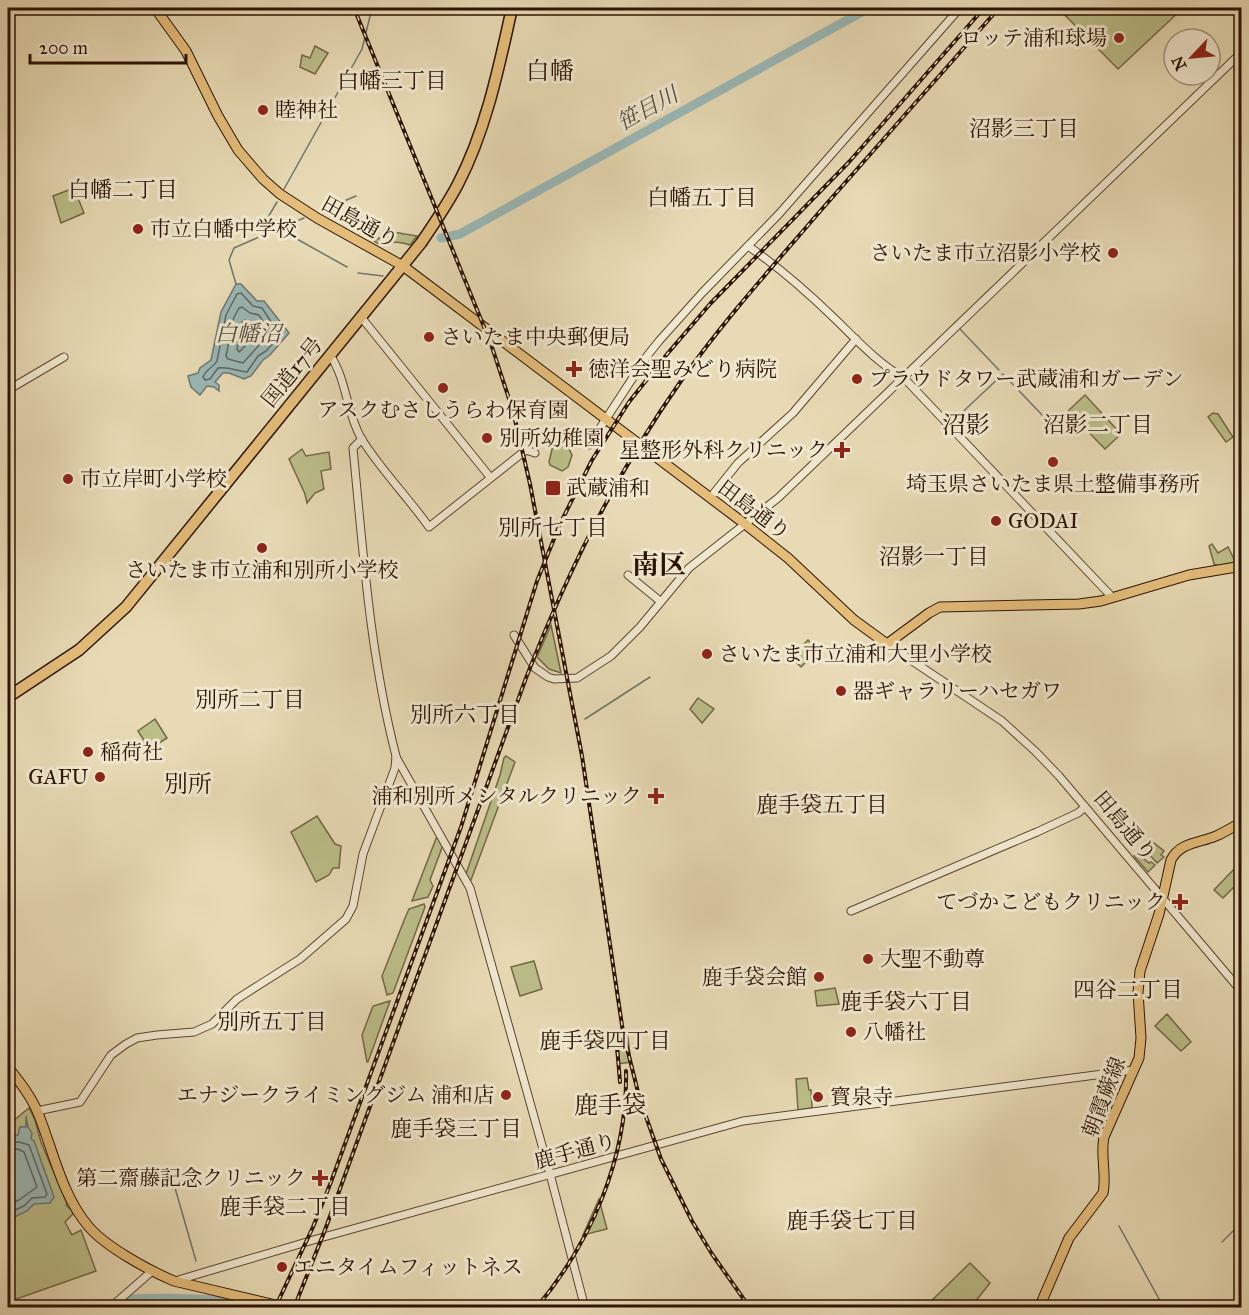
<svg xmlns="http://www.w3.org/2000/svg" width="1249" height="1315" font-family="'IM FELL Great Primer','Noto Serif JP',serif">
  <rect width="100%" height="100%" fill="#e7dab4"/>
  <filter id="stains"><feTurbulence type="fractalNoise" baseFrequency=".00333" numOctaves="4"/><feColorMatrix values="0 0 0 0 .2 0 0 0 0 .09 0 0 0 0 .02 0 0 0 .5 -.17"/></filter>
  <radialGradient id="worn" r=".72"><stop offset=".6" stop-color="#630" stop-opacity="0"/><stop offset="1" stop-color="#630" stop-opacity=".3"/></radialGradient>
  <!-- green -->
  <g fill="#bbbe89" stroke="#746846" stroke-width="1.5">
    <path d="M1058,8H1183L1118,69Z"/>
    <path d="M315,46L328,53L315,74L300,67L302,55L310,58Z"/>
    <path d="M74,188L84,213L61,223L53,196Z"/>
    <path d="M393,232L417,236L410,245C400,241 391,241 382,246L374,241L386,234Z"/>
    <path d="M1085,395L1121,434L1105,449L1068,411Z"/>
    <path d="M1213,413L1218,414L1233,437L1226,442L1208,417Z"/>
    <path d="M556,439L569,449L572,455L568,467L562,471L550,465L549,462L554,441Z"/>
    <path d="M302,449L306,456L329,452L331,469L321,471L324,489L315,493L307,503L305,494L289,459Z"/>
    <path d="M1212,544L1218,553L1228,547L1236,563L1218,566L1214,564L1209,546Z"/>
    <path d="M551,625L561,673L549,669L537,657Z"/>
    <path d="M808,640L818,650L801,667L791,657Z"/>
    <path d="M698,698L714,709L702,723L690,709Z"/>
    <path d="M155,719L167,738L141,755L136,748L145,742L138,731Z"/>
    <path d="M506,756L515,762L471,880H469L466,874L500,775L504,758Z"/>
    <path d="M317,816L335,844L341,846L339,868H333L329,875L316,882L291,832Z"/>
    <path d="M437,836L443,845L430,880L433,886L428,897L412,901Z"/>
    <path d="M1149,839L1164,851L1161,855L1164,857L1157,863L1147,852L1142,857L1149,863L1151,862L1155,865L1148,872L1134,856Z"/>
    <path d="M1237,866L1241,869V880L1223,898L1214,890Z"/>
    <path d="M424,904L425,907L393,993L387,995L382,976L405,918L409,909Z"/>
    <path d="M534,961L542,989L520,996L511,967Z"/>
    <path d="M835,988L839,1004L817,1006L815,991Z"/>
    <path d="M390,1001L368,1062H367L362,1035L373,1006Z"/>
    <path d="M1167,1014L1191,1042L1181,1051L1155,1026Z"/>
    <path d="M627,1030L631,1062L618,1064L614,1037Z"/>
    <path d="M807,1078L809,1090H811L812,1108L798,1110L796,1079Z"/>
    <path d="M29,1108L35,1120L41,1142L67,1204L66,1205L74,1213L65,1222L72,1235L81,1230L96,1271L8,1302V1125Z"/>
    <path d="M599,1199L607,1229L583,1235Z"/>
    <path d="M970,1263L990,1283L971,1307H928L926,1306Z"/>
  </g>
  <!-- water -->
  <g fill="#9ab8b7" stroke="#6e766f" stroke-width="1.5">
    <path d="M236,284H241L257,301H264L289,333L270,355L263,360L251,376L244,379L229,373H223L215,382L219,385V391L214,387L207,386L200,395L191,387L188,376L198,373L200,368L211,360L221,312Z"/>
    <path d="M26,1116L28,1127L32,1133L31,1139L34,1141L54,1197L50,1203L34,1204L27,1211L8,1220V1137L18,1135L20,1127H26Z"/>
  </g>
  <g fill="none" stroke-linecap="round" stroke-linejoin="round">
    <!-- shore -->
    <g stroke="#63665d" stroke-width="1.5">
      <path d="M241,293L253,306L262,308L280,335L266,351L258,356L247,372C236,371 229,366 218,368L210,379L205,380L203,377C206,369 214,367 217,361L226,315L237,294Z"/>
      <path d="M242,307L250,313L259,315L270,333L243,363L228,359L226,356L234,317L239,308Z"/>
      <path d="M245,320L254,324L258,334L239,352L237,349L242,322Z"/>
      <path d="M8,1143L19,1142L29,1145L47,1194L45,1197L32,1198L24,1206L8,1213"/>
      <path d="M8,1150L18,1149L24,1152L37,1187L19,1200L8,1205"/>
    </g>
    <!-- stream -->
    <g stroke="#6e766f" stroke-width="1.5">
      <path d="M284,189L362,49L372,8"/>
      <path d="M320,211L356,196"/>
      <path d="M279,229L347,267"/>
      <path d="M271,230L267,219L277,202"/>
      <path d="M271,232L304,218"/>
      <path d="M358,273L383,276"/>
      <path d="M236,284L229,260L234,248L266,234"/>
      <path d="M959,328L999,370"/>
      <path d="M952,422L1003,374L1044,417"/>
      <path d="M585,719L650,677"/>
      <path d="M171,1174L196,1261"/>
      <path d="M1119,1226L1164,1308"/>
      <path d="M1222,1242L1242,1222"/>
    </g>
    <!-- river -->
    <g stroke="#9ab8b7" stroke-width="9">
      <path d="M441,238L460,234L869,8"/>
      <path d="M116,1308L128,1299L166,1298L218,1300L247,1304"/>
    </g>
    <!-- minor casing -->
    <g stroke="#5b452f" stroke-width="9">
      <g id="minor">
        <path d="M1233,8L1242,17"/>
        <path d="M748,246C780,268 805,290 833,317C853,336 878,364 903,377L1112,597"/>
        <path d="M361,317L490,477"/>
        <path d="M330,355C347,380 346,412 361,438C380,469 408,497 429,527L526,450L535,453"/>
        <path d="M8,390L64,357"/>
        <path d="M589,445L647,356L659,341L702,293L779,214L960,8"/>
        <path d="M710,498L738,463L793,413L856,339"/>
        <path d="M628,575L660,601"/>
        <path d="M514,635L535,668L548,677L554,679L577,678L611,656L640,627L689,568L778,498L1242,52"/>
        <path d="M887,644L1002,721L1036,752L1059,776L1242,992"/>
        <path d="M396,757L470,888L550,1174L585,1308"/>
        <path d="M851,911L1037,832L1078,813L1085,807"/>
        <path d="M37,1111L80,1102L111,1055L126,1044L137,1038L157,1035L194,1032L212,1024L237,999L300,959L346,919L353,906L363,854L395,768L396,756C370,655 363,551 353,448L362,439"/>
        <path d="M175,1281L320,1238L743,1121L1134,1070"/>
        <path d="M110,1308L152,1271"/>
      </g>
    </g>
    <!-- major casing -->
    <g stroke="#2c1303" stroke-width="11">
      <g id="major">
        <path d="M155,8L186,51L218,116L238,150L263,179L280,194L317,218L403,266L745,524L788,558L854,620L887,644L929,613L940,607L1079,604L1101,601L1189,575L1242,566"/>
        <path d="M8,1067C19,1081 31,1096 38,1113C53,1150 62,1196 89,1227C106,1247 150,1271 174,1281L288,1308"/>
        <path d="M1039,1308L1069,1238L1103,1193C1107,1175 1100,1155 1104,1137L1139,1058L1141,1038L1138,992L1140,971L1159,914L1171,860C1180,842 1200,843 1216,836C1225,832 1233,827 1242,822"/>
      </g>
    </g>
    <!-- highway casing -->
    <g stroke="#2c1303" stroke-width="13">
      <path id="highway" d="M8,697L79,650L126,607L421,243C434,224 447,205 458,184C486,130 499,67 512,8"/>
    </g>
    <!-- minor -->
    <use href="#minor" stroke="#efe7ce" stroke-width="7"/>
    <!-- major -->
    <use href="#major" stroke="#e4bd7a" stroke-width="9"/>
    <!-- highway -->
    <use href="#highway" stroke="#e4bd7a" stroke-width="10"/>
    <!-- rail casing -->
    <g stroke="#2c1303" stroke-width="4">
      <g id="rail">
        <path d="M354,8L491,344L513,411L530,484L582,756L623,1032L640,1100L661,1159L692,1221L712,1254L750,1308"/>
        <path d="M616,1034L620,1082"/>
        <path d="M275,1308L313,1227L331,1182L461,827L537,581L560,524L592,460L629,402L668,353L710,304L849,162L984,8"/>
        <path d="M294,1308L325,1230L526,678C567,573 616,473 681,381C724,320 774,265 822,209C881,142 940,75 999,8"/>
        <path d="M536,1308C591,1243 628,1157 626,1071"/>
      </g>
    </g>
    <!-- rail -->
    <use href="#rail" stroke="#efe7ce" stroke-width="1.5" stroke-dasharray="4.5" stroke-linecap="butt"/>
  </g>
  <!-- markers -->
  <g fill="#8f2418" stroke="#efe7ce" stroke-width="2">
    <circle cx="1119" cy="38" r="6"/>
    <circle cx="263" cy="110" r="6"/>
    <circle cx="138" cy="229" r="6"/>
    <circle cx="1113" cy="253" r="6"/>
    <circle cx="429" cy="337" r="6"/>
    <path d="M571 360h6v6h6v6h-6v6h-6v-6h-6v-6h6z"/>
    <circle cx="857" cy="379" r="6"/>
    <circle cx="443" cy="388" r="6"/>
    <circle cx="487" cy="438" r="6"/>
    <path d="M839 441h6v6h6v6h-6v6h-6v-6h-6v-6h6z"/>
    <circle cx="1053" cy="462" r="6"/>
    <circle cx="68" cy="479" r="6"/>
    <rect x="545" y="480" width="16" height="16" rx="3"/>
    <circle cx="996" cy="521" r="6"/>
    <circle cx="262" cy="548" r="6"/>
    <circle cx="707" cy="654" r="6"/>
    <circle cx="841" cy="691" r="6"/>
    <circle cx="88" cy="752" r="6"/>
    <circle cx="100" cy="777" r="6"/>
    <path d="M653 787h6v6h6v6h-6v6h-6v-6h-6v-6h6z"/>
    <path d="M1177 893h6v6h6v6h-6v6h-6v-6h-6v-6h6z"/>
    <circle cx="868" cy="959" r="6"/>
    <circle cx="819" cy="977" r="6"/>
    <circle cx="851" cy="1032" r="6"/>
    <circle cx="506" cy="1095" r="6"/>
    <circle cx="818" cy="1097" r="6"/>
    <path d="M317 1169h6v6h6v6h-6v6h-6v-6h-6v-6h6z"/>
    <circle cx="282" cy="1267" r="6"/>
  </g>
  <g text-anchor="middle" stroke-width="6" stroke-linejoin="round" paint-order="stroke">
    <!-- poi labels -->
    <g font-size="21" fill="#2c1303" stroke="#efe7ce" text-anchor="start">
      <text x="1107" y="45" text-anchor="end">ロッテ浦和球場</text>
      <text x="275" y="117">睦神社</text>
      <text x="150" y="236">市立白幡中学校</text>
      <text x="1101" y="260" text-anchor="end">さいたま市立沼影小学校</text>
      <text x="441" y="344">さいたま中央郵便局</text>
      <text x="588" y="376">徳洋会聖みどり病院</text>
      <text x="869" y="386">プラウドタワー武蔵浦和ガーデン</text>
      <text x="443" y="417" text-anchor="middle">アスクむさしうらわ保育園</text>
      <text x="499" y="445">別所幼稚園</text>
      <text x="828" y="457" text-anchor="end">星整形外科クリニック</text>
      <text x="80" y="486">市立岸町小学校</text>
      <text x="1053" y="491" text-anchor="middle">埼玉県さいたま県土整備事務所</text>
      <text x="566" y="495">武蔵浦和</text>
      <text x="1008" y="528">GODAI</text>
      <text x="262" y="577" text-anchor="middle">さいたま市立浦和別所小学校</text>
      <text x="719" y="661">さいたま市立浦和大里小学校</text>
      <text x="853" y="698">器ギャラリーハセガワ</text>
      <text x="100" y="759">稲荷社</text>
      <text x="88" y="784" text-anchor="end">GAFU</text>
      <text x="642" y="803" text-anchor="end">浦和別所メンタルクリニック</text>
      <text x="1166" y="909" text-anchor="end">てづかこどもクリニック</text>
      <text x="880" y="966">大聖不動尊</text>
      <text x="807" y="984" text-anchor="end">鹿手袋会館</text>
      <text x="863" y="1039">八幡社</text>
      <text x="494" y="1102" text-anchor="end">エナジークライミングジム 浦和店</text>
      <text x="830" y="1104">寳泉寺</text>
      <text x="306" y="1185" text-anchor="end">第二齋藤記念クリニック</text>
      <text x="294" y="1274">エニタイムフィットネス</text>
    </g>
    <!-- street labels -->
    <g font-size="21" fill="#2c1303" stroke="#efe7ce">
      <text transform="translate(360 222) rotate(29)" y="7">田島通り</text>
      <text transform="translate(292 372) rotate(-51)" y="7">国道17号</text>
      <text transform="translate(754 510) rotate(37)" y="7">田島通り</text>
      <text transform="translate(1125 826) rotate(50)" y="7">田島通り</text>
      <text transform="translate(1104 1097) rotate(-69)" y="7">朝霞蕨線</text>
      <text transform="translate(575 1151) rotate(-15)" y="7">鹿手通り</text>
    </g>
    <!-- neighbourhood labels -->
    <g font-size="22" fill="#2c1303" stroke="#efe7ce">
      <text x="392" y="88">白幡三丁目</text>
      <text x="1024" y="136">沼影三丁目</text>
      <text x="123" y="197">白幡二丁目</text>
      <text x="702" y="205">白幡五丁目</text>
      <text x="1098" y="432">沼影二丁目</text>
      <text x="553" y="535">別所七丁目</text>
      <text x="934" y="564">沼影一丁目</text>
      <text x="250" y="707">別所二丁目</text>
      <text x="465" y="722">別所六丁目</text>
      <text x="822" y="812">鹿手袋五丁目</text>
      <text x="1128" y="997">四谷二丁目</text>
      <text x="906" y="1009">鹿手袋六丁目</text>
      <text x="272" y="1029">別所五丁目</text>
      <text x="605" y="1048">鹿手袋四丁目</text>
      <text x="456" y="1136">鹿手袋三丁目</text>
      <text x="285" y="1214">鹿手袋二丁目</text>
      <text x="852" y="1228">鹿手袋七丁目</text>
    </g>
    <!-- water labels -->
    <g font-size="22" font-style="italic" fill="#524d42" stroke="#efe7ce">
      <text transform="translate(647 108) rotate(-29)" y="8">笹目川</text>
      <text x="248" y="341">白幡沼</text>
    </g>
    <!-- quarter labels -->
    <g font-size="24" fill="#2c1303" stroke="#efe7ce">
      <text x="550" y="79">白幡</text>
      <text x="966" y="433">沼影</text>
      <text x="188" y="792">別所</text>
      <text x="610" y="1113">鹿手袋</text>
    </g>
    <!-- district labels -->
    <g font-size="27" font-weight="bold" fill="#2c1303" stroke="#efe7ce">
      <text x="659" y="574">南区</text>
    </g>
  </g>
  <!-- margin -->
  <rect width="1249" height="1315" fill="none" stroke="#e7dab4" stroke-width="30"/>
  <rect x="9" y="9" width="1231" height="1297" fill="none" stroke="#2c1303" stroke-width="3"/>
  <rect x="15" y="15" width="1219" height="1285" fill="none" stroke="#2c1303" stroke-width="1.5"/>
  <!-- north arrow -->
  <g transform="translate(1192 57) rotate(244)"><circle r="28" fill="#efe7ce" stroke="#a1927d" stroke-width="1.5"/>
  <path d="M0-4.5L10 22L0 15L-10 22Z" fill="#8f2418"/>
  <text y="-9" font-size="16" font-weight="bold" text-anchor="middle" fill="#2c1303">N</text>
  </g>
  <!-- scale -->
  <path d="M30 54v9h156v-9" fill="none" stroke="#2c1303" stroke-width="3"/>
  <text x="39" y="54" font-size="18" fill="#2c1303" stroke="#efe7ce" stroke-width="4.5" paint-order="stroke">200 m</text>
  <rect width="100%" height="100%" filter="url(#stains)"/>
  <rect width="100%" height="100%" fill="url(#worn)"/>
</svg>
